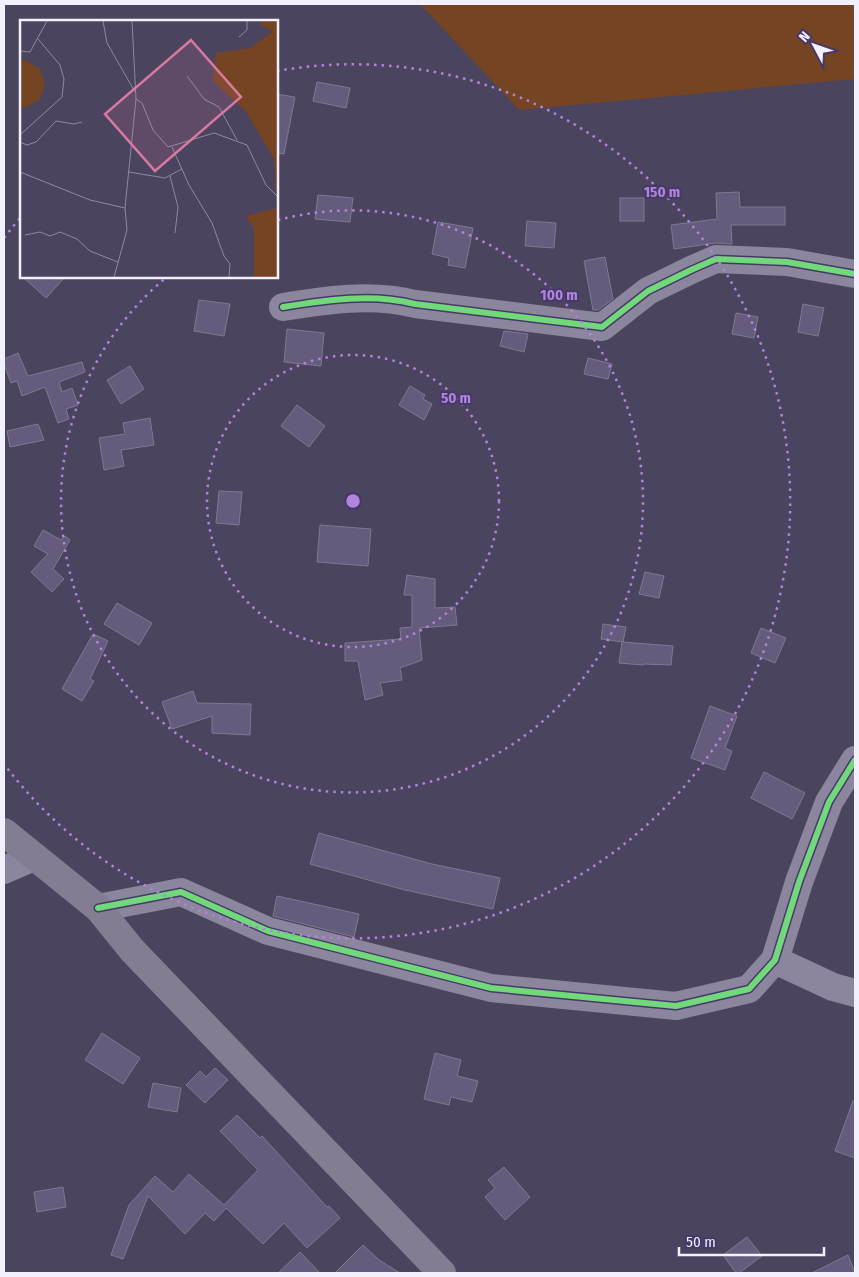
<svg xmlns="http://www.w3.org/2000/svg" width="859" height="1277" font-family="'Fira Sans Condensed',sans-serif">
  <rect width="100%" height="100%" fill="#4b445f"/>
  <!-- green -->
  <path fill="#754422" d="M420,4H855V79L519,110Z"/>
  <!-- building -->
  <g fill="#655b7d" stroke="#7e798f">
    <path d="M317,82L350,88L346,108L313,101Z"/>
    <path d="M276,94L295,97L284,154L276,153Z"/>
    <path d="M739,192L740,207H785V225H731L732,244L716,243L674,249L671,225L717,219L716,193Z"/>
    <path d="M318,195L353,198L350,222L315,219Z"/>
    <rect x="620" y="198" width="24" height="23"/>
    <path d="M527,221L556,223L554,248L525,246Z"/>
    <path d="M438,222L473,228L465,268L448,265L449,258L432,254Z"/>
    <path d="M605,257L613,299L598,310H593L584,261Z"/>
    <path d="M22,276H66L46,298Z"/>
    <path d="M199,300L230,304L224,336L194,331Z"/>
    <path d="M803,304L824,308L818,336L798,332Z"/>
    <path d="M736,313L758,317L754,338L732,334Z"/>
    <path d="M287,329L324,333L321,366L284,362Z"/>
    <path d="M504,331L528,334L524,352L500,346Z"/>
    <path d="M18,353L28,376L82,362L85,372L59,382L62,392L72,388L78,405L66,409L69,419L58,423L45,387L22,396L17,381L11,383L4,364V359Z"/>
    <path d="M588,358L612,364L608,379L584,374Z"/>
    <path d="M130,366L144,389L121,404L107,380Z"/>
    <path d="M410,386L425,395L423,399L432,404L424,420L399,405Z"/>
    <path d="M297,405L325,426L309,447L281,426Z"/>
    <path d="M150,418L154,445L121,450L124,466L104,470L99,438L125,434L123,423Z"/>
    <path d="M38,424L44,440L10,447L7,431Z"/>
    <path d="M219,491L242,492L239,525L216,523Z"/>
    <path d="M320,525L371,529L368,566L317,562Z"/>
    <path d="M43,530L61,540L65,536L70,540L53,569L64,579L52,592L31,572L48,554L34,546Z"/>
    <path d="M645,572L664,576L659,598L639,594Z"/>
    <path d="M407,575L435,579V608L455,607L457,625L419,628L422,660L400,668L402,680L380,683L383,695L365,700L358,661H345V643L401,639L400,628L412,627V595H404Z"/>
    <path d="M117,603L152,623L139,645L104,624Z"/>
    <path d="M603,624L626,627L623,642L601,639Z"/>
    <path d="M761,628L786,638L775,663L751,653Z"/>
    <path d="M93,634L108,641L90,679L94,681L82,701L62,689Z"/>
    <path d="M622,642L673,646L671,665L643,664V665L619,663Z"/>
    <path d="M193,691L197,703L251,704L250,735L212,733V716L172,729L162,702Z"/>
    <path d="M710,706L737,716L725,748L732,751L725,770L691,758Z"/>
    <path d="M764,772L805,793L792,819L751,798Z"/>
    <path d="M319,833L432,864L500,878L493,909L405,890L310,864Z"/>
    <path d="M277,896L359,914L354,937L273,916Z"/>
    <path d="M102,1033L140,1058L123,1084L85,1060Z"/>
    <path d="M435,1053L461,1060L457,1076L478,1081L472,1102L451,1097L449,1105L424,1099Z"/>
    <path d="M215,1068L228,1080L205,1103L186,1085L200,1071L206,1077Z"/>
    <path d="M153,1083L181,1088L177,1112L148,1107Z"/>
    <path d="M853,1101H855V1158L835,1151Z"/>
    <path d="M237,1115L260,1138L262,1136L327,1207L329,1206L340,1218L307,1248L284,1223L263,1244L226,1208L214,1221L205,1213L185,1234L148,1196L123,1259L111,1255L129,1205L155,1176L173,1192L189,1174L224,1205L258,1170L220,1131Z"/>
    <path d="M504,1167L530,1197L505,1220L485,1197L495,1188L488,1180Z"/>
    <path d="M63,1187L66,1207L37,1212L34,1192Z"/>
    <path d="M747,1237L762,1256L739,1273H736L723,1255Z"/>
    <path d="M363,1245L379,1260L400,1273H335Z"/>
    <path d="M300,1252L320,1273H278Z"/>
    <path d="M848,1255L855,1273H812Z"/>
  </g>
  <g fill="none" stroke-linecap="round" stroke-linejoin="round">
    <!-- minor -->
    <g stroke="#8b859e" stroke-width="28">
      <path d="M283,307C326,300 372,293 415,304L602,327L648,291L691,270L716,259L787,262L855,274"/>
      <path d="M4,870L34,857"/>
      <path d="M98,908L181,892L268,931L491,988L676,1006L749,989L775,960L799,882L829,802L855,760"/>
      <path d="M775,960L833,987L855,993"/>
    </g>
    <!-- highway -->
    <path stroke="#827d91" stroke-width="28" d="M4,832L98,908L132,950L442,1273"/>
    <!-- cycleway casing -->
    <g stroke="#46396a" stroke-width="9">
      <g id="cycleway">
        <path d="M283,307C326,300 372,293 415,304L602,327L648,291L691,270L716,259L787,262L855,274"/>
        <path d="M98,908L181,892L268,931L491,988L676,1006L749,989L775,960L799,882L829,802L855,760"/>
      </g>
    </g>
    <!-- cycleway -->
    <use href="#cycleway" stroke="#71d979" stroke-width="6"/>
  </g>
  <!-- distance rings -->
  <g fill="none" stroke="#b184db" stroke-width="2.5" stroke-dasharray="2.5 5">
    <circle cx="353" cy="501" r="146"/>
    <path d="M278 220A291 291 0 1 1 168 276"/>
    <path d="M4 238A437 437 0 0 1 21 217M277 71A437 437 0 1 1 4 764"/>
  </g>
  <!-- overview -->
  <g transform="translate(20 20)">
    <rect width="258" height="258" fill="#4b445f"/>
    <path d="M240,1H257V257H234V209L226,196L257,188L254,139L226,92L193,61L196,33L230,28L253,11L240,5ZM0,38L19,48L25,64L19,80L0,90Z" fill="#754422"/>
    <path fill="none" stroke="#8e899e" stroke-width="1" d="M83,1L87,23L115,72M219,17L227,10V1M0,31L10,32L27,1M167,56L184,79L199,87L217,120M116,79L122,83L133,110L148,127L194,113L227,125L246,165L257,176M0,115L42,77L44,59L40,45L18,19M0,122L7,125L16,122L36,101L54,104L62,102M152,127L169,165L192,203L204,236L210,244L209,257M0,152L70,180L105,188M109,152L145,158L162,149M150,156L158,187L155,213M5,215L20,212L30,216L40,212L57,219L70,231L98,242M94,257L107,210L105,188L116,79L112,1"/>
    <path fill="#d879a4" fill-opacity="0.15" stroke="#d879a4" stroke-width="2.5" d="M171,20L221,77L135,151L85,94Z"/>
    <rect width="258" height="258" fill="none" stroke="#f2f0fd" stroke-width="2.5"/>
  </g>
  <circle cx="353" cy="501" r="8" fill="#b184db" stroke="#46396a" stroke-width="2.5"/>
  <g font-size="15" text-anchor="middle" font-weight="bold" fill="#b184db" stroke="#46396a" stroke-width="4" stroke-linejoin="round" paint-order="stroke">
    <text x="662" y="197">150 m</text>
    <text x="559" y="300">100 m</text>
    <text x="456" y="403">50 m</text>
  </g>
  <!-- border -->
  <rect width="859" height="1277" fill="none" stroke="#f2f0fd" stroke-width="10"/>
  <!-- north arrow -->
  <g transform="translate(814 45) rotate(311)" stroke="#46396a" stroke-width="4" paint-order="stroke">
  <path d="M0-4L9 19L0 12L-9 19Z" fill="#f2f0fd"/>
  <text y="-8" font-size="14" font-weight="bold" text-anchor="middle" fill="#f2f0fd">N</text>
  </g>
  <!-- scale -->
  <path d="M679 1247v8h145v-8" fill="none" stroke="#f2f0fd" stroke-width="2.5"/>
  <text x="686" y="1247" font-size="15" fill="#f2f0fd" stroke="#46396a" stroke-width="4" paint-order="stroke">50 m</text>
</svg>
